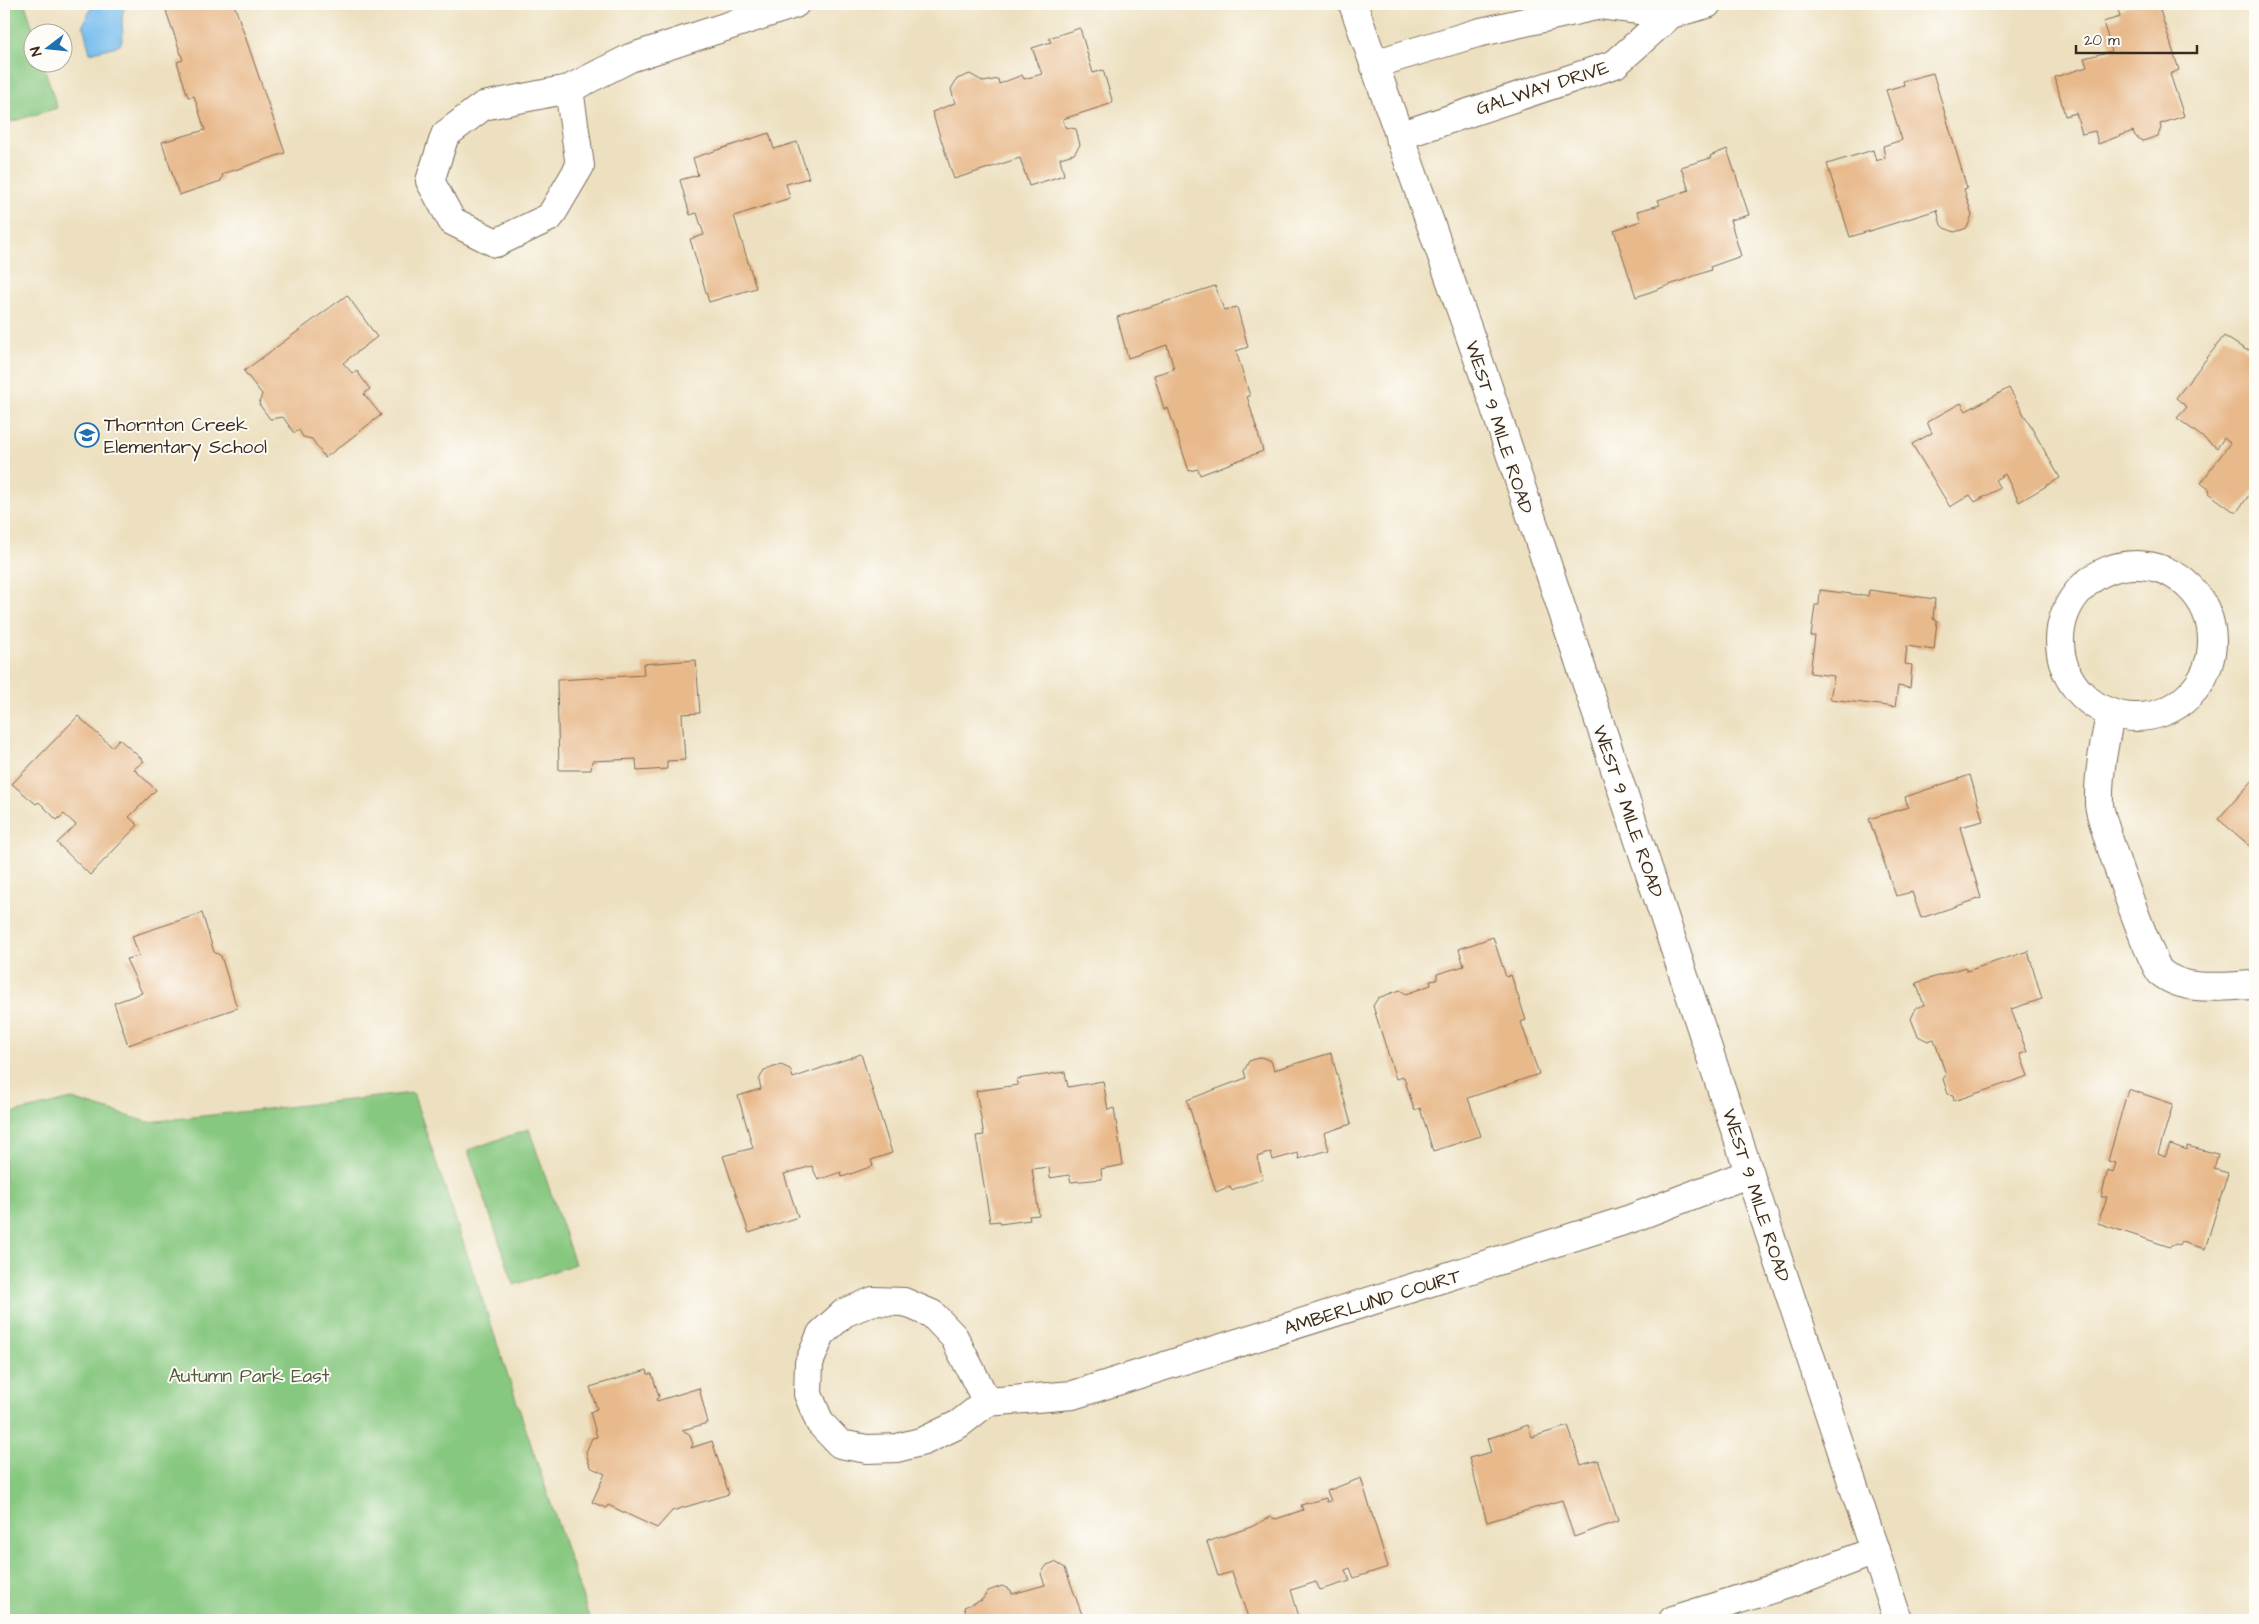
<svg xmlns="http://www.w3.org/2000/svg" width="2259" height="1624" font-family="'Architects Daughter',sans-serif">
  <rect width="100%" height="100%" fill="#fdfcf7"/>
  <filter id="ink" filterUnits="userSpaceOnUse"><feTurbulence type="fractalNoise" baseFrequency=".02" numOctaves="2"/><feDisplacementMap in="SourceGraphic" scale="10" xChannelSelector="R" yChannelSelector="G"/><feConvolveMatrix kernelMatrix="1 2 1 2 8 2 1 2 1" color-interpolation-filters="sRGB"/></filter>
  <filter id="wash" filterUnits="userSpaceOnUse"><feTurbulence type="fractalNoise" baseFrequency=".0096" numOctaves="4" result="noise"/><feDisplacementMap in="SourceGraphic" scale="20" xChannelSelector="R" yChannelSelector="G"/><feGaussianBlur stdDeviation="1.12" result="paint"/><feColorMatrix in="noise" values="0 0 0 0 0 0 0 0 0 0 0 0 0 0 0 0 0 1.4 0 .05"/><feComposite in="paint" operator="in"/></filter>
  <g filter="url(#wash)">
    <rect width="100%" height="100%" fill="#ede0c0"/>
    <!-- green -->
    <g fill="#87c880" stroke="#61794f">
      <path d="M4,4H25L34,32L32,62L43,63L57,108L4,124Z"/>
      <path d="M413,1093L590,1620H4V1115L72,1099L148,1122Z"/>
      <path d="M529,1129L575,1264L514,1285L468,1150Z"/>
    </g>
    <!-- water -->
    <path fill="#77bdee" stroke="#597486" d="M93,4H126C117,22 127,30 120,45L90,53L83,25Z"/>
    <g id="blocks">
      <!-- building -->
      <g fill="#e8b98b">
        <path d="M187,4H234L285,153L223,174L221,181L179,195L162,142L205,130L194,96L188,97L177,62L183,60L166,11Z"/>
        <path d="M2138,4H2158L2179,70L2170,74L2184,116L2160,124L2161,128L2158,136L2143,141L2135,136L2133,131L2098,144L2095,131L2082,134L2076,113L2065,116L2055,77L2087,67L2084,58L2112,51L2103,22L2120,17L2118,10Z"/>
        <path d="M1080,28L1093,73L1103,70L1113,103L1063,119L1065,127L1076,129L1080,145L1074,154L1060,158L1064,175L1029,186L1020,158L954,179L932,112L955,103L951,89L957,79L970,74L984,82L998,79L999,84L1022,75L1024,79L1042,74L1032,48L1051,42L1049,38Z"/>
        <path d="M1933,73L1967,188L1964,189L1972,215L1967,228L1955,232L1944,228L1941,225L1937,210L1850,237L1827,164L1873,150L1876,161L1885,158L1883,146L1902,140L1886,90L1904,85L1903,81Z"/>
        <path d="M769,133L774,149L797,142L809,178L786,184L790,198L734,216L756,288L709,302L690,239L704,235L697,213L690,215L680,180L698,175L693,158Z"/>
        <path d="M1727,149L1749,215L1730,220L1741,256L1710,267L1711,270L1636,297L1614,230L1641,221L1637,211L1660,205L1658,200L1689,190L1681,167L1711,158L1710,156Z"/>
        <path d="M1215,286L1224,310L1237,307L1248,347L1236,351L1250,396H1247L1263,451L1200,475L1198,469L1189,471L1168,408L1164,409L1154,375L1174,369L1167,345L1128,358L1117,317Z"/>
        <path d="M347,295L377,337L343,363L353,374L357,371L370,389L364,394L381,415L325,458L312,439L303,437L299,430L294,433L283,417L270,419L259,404L262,394L244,371Z"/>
        <path d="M2224,336L2246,350L2255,349V487L2236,513L2208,493L2210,490L2201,483L2230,443L2224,438L2217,448L2177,418L2187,407L2176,398Z"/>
        <path d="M2009,388L2060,478L2019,502L2005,474L1995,480L2000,488L1975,502L1970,495L1950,507L1912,444L1932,433L1927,422L1961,403L1966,411Z"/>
        <path d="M1820,590L1868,596L1869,590L1935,599L1933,619L1937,621L1934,650L1907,646L1905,664L1912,665L1910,688L1898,686L1895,707L1830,699L1834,676L1810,673L1815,636H1811L1815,605H1819Z"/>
        <path d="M696,660L700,713L682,714L685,760L667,761V769L637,771L636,759L592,761L591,770H559L557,680L644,675L643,664Z"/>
        <path d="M78,716L112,747L119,739L144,761L134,769L156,790L129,817L138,825L90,875L57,843L76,825L64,814L57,820L39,802L36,804L12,784Z"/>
        <path d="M1970,775L1983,821L1960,827L1981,898L1921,918L1912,892L1896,896L1869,819L1908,807L1905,797Z"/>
        <path d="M2255,778V850L2218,819Z"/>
        <path d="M202,913L214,952L221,956L237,1008L128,1045L114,1003L142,993L126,959L139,956L132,936Z"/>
        <path d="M1493,937L1506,977L1511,975L1526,1020L1521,1022L1539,1074L1468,1098L1481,1136L1433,1151L1420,1108L1414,1110L1404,1077L1396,1079L1373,1006L1378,998L1400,990L1406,994L1431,985L1430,981L1437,980V974L1464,966L1459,949Z"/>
        <path d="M2028,951L2042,999L2011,1009L2027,1052L2020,1054L2028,1076L1954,1101L1953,1095L1948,1094L1943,1079L1946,1075L1934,1039L1928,1041L1918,1036L1911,1019L1916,1008L1924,1005L1916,983L1965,967L1967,971Z"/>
        <path d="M1331,1053L1351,1124L1324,1133L1329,1150L1299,1159L1298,1153L1273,1160L1271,1152L1257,1157L1263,1179L1231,1190L1230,1186L1216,1192L1187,1100L1246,1078L1244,1071L1249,1061L1261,1057L1271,1061L1274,1070Z"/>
        <path d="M861,1054L892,1153L871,1160L873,1166L842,1177L841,1172L818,1180L812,1166L784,1174L798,1217L749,1233L723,1156L753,1148L738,1096L761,1089L759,1080L764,1070L781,1065L790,1069L793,1078Z"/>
        <path d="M1065,1072L1068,1087L1103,1081L1108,1110L1114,1108L1123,1165L1101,1169L1102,1179L1071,1182L1069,1175L1050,1178L1049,1167L1032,1169L1039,1215L1029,1216L1030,1220L1000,1224V1221L990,1222L976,1136L984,1135L976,1091L1018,1085L1017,1079Z"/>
        <path d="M2128,1089L2173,1104L2158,1154L2165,1157L2170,1144L2187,1150V1146L2218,1154L2214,1169L2228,1173L2205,1249L2181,1242L2179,1246L2175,1244L2170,1247L2098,1223L2107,1197H2101L2108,1170L2113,1172L2116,1163L2108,1161Z"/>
        <path d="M647,1370L648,1374H652L659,1397L656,1399L657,1401L699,1388L708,1423L682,1430L689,1434L693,1444L691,1448L712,1441L729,1494L672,1511L657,1528L608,1505L606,1508L592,1502L605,1474L590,1467L586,1452L592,1438L597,1437L590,1412L597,1409L590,1387Z"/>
        <path d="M1528,1425L1532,1437L1568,1426L1581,1465L1598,1460L1618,1521L1574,1537L1562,1500L1487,1522L1469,1458L1491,1452L1487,1439Z"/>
        <path d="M1361,1478L1388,1567L1354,1578L1350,1568L1345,1570L1350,1581L1320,1590L1316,1582L1291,1590L1300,1620H1249L1232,1572L1218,1576L1207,1542L1251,1527L1270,1517L1276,1519L1303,1510L1301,1505L1326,1498L1327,1502L1331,1501L1327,1491Z"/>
        <path d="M1055,1562L1065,1568L1084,1620H968L964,1607L982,1600L988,1591L1002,1586L1011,1590L1012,1594L1045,1585L1041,1574L1047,1565Z"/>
      </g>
    </g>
  </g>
  <g filter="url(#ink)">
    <use href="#blocks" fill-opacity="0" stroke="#796a57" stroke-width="1"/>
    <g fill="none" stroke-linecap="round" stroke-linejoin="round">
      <!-- minor casing -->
      <g stroke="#796a57" stroke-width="30">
        <g id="minor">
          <path d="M1374,64L1477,33L1600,5L1671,14L1707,4"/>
          <path d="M569,89L580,166L550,217L496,243L452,221L430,181L445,135L483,106L569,89L630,58L795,4"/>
          <path d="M1399,136L1615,64L1671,14"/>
          <circle cx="2136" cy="641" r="76"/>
          <path d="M2111,713C2104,742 2098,774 2099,804C2099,818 2151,964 2160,972C2185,993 2224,986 2255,985"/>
          <path d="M987,1402L954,1337L932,1314L904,1302L873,1301L844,1313L821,1334L809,1363L808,1394L820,1423L840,1444L867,1449L897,1448L924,1441L959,1424L987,1402L1073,1395L1630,1219L1750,1173"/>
          <path d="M1673,1620L1791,1583L1875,1551"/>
        </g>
      </g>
      <!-- tertiary casing -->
      <g stroke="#796a57" stroke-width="30">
        <path id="tertiary" d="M1353,4L1487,384L1898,1620"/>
      </g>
      <!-- minor -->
      <use href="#minor" stroke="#fff" stroke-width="28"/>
      <!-- tertiary -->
      <use href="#tertiary" stroke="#fff" stroke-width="28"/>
    </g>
  </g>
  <!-- icons -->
  <defs>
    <g id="school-ring" transform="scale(1.25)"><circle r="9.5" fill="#fdfcf7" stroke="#1f6fb2" stroke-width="1.5"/><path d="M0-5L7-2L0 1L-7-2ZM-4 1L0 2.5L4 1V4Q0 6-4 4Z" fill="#1f6fb2"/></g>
  </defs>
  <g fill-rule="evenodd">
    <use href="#school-ring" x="87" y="435"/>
  </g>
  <g text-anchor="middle" stroke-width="4" stroke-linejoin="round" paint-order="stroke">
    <!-- street labels -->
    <g font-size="19" fill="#3b2a1e" stroke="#fdfcf7">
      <text transform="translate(1542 87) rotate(-18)" y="7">GALWAY DRIVE</text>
      <text transform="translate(1500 427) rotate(72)" y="7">WEST 9 MILE ROAD</text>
      <text transform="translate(1629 811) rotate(71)" y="7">WEST 9 MILE ROAD</text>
      <text transform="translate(1757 1195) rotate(72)" y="7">WEST 9 MILE ROAD</text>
      <text transform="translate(1372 1301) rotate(-17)" y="7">AMBERLUND COURT</text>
    </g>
    <!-- poi labels -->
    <g font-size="19" fill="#3b2a1e" stroke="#fdfcf7" text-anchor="start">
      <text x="104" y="431">Thornton Creek<tspan x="104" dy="22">Elementary School</tspan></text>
    </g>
    <!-- park labels -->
    <g font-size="19" fill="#52593b" stroke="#fdfcf7">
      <text x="249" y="1382">Autumn Park East</text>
    </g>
  </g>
  <!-- margin -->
  <rect width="2259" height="1624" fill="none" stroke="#fdfcf7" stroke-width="20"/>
  <!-- north arrow -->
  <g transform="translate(48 48) rotate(254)"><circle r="24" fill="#fdfcf7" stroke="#afa8a0"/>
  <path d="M0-4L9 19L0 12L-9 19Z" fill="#1f6fb2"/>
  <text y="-8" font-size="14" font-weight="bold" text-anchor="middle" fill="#3b2a1e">N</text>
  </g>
  <!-- scale -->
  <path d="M2076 45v8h121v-8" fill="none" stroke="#3b2a1e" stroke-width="2.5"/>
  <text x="2084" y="45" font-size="15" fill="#3b2a1e" stroke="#fdfcf7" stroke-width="4" paint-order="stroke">20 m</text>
</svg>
